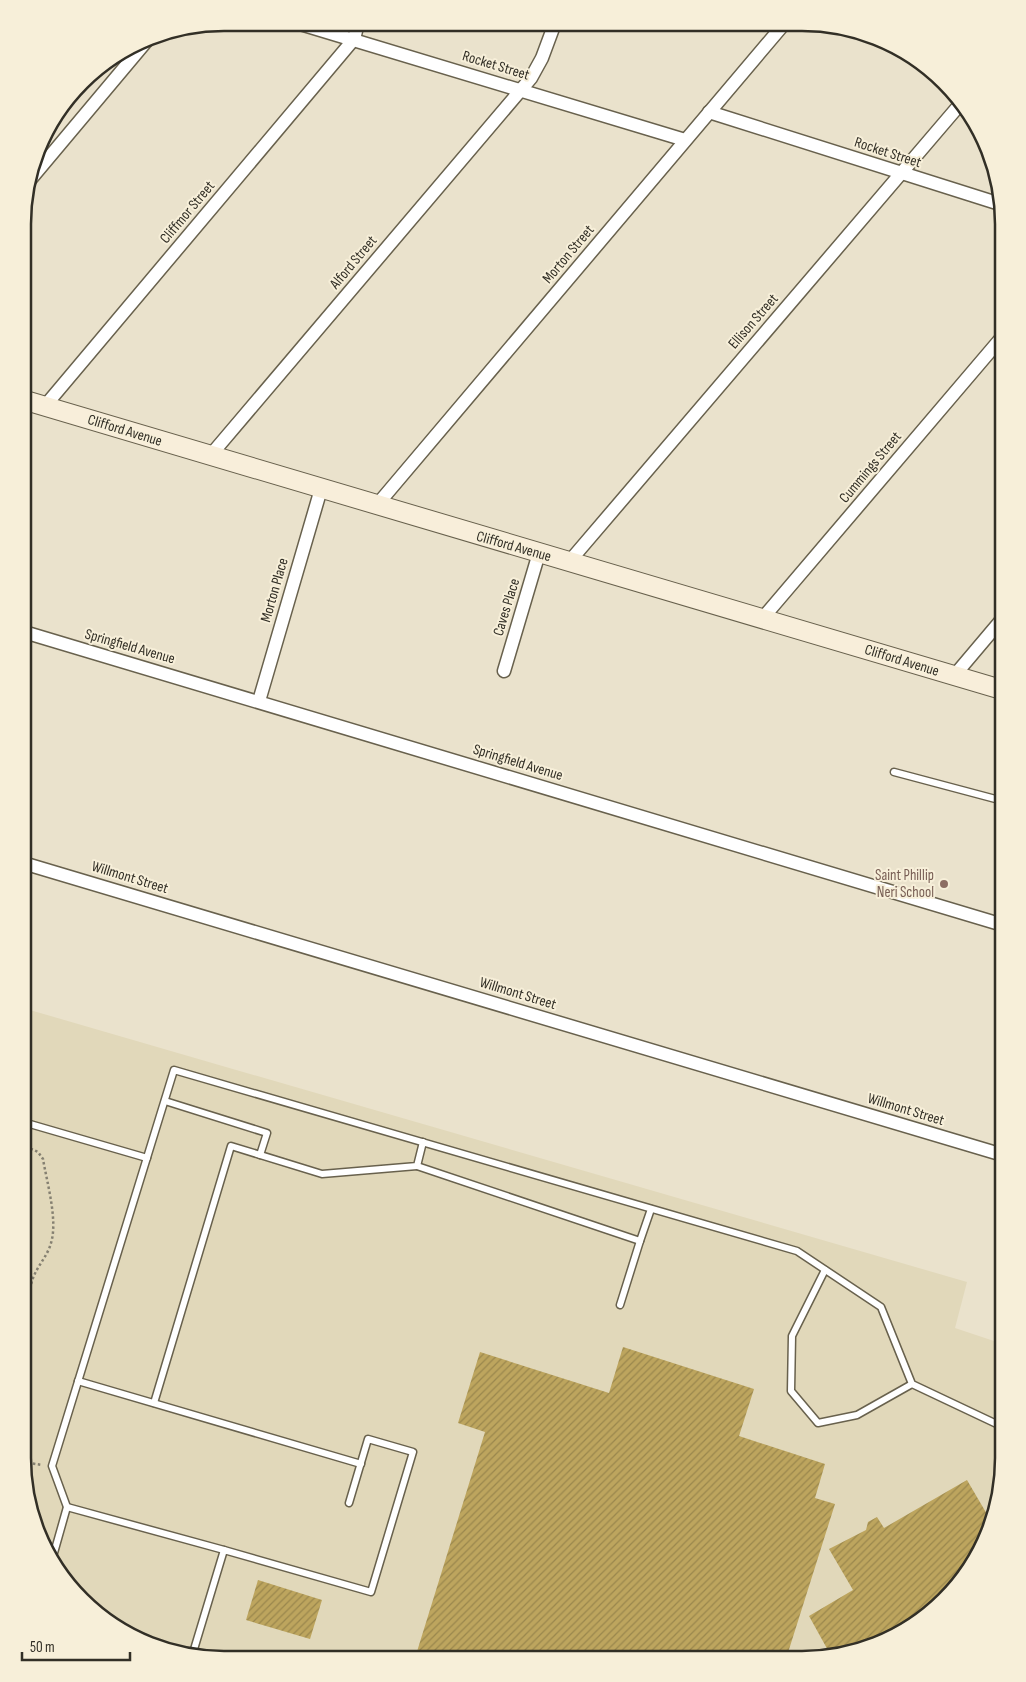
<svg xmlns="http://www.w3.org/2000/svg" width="1026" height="1682" font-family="'Sofia Sans Condensed',sans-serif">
  <defs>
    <pattern id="building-hatch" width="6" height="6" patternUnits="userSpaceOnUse" patternTransform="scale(1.25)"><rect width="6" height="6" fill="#bda55e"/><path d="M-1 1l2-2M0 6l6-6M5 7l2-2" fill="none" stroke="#9a874d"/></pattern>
  </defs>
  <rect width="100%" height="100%" fill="#eae2cc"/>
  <!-- built -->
  <path fill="#e1d8ba" d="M23,1008L967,1282L955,1328L1003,1344V1472L988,1535L962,1580L924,1618L879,1644L802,1659L198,1658L147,1644L101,1618L64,1580L38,1535L23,1458Z"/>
  <!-- building -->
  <g fill="url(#building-hatch)">
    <path d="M623,1347L754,1389L739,1436L825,1464L815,1498L835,1504L786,1659L415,1658L485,1432L458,1423L480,1352L609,1393Z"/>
    <path d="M967,1480L991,1521L984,1542L962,1580L924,1618L879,1644L830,1654L809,1616L853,1590L829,1549L866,1530L868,1522L877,1517L884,1528Z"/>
    <path d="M258,1580L322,1600L310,1639L246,1620Z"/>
  </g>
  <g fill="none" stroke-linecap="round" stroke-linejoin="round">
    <!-- lane casing -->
    <g stroke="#68614d" stroke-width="9">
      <g id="lane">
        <path d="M894,772L1003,801"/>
        <path d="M165,1101L267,1133L260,1155"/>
        <path d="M23,1122L147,1158"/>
        <path d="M417,1166L640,1241L651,1209"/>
        <path d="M825,1270L792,1336L791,1391L818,1423L857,1415L912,1384"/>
        <path d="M620,1305L640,1241"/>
        <path d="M78,1381L361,1464"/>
        <path d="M154,1403L231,1146L322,1174L417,1166L423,1142"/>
        <path d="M67,1507L224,1550"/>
        <path d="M52,1560L67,1507L52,1466L174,1070L797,1251L881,1307L912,1384L1003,1427"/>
        <path d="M192,1655L199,1658"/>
        <path d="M192,1656L224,1550L371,1592L413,1452L368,1439L349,1503"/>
      </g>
    </g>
    <!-- street casing -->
    <g stroke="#68614d" stroke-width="15">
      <g id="street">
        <path d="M297,23L685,140"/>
        <path d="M709,112L1000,204"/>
        <path d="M30,180L150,37"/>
        <path d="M45,406L354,39L358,23"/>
        <path d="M210,456L531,78L542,58L555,23"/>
        <path d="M377,505L784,24"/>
        <path d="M569,562L962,102"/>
        <path d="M762,619L1003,336"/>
        <path d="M24,632L1003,925"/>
        <path d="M504,671L539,553"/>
        <path d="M954,676L1003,618"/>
        <path d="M259,701L321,489"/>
        <path d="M23,863L1003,1155"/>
      </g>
    </g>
    <!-- secondary casing -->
    <g stroke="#68614d" stroke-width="21">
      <path id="secondary" d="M24,400L1003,690"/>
    </g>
    <!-- path -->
    <g stroke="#858071" stroke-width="2.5" stroke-dasharray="2.5 2.5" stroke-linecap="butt">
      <path d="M23,1338C32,1316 26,1305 31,1285C34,1269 47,1258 51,1243C58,1220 47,1183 43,1159L38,1152L23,1145"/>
      <path d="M23,1462L42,1465"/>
    </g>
    <!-- lane -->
    <use href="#lane" stroke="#fff" stroke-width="6"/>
    <!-- street -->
    <use href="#street" stroke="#fff" stroke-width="12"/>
    <!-- secondary -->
    <use href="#secondary" stroke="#f8eeda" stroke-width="19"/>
  </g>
  <!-- markers -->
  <circle fill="#8d6e63" stroke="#f7efd9" stroke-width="2" cx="944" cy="884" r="5"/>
  <g text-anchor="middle" stroke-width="4" stroke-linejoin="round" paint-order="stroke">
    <!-- street labels -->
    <g font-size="15" fill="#322f26" stroke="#f7efd9">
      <text transform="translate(496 65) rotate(17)" y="5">Rocket Street</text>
      <text transform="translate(888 152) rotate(18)" y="5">Rocket Street</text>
      <text transform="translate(187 212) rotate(-50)" y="5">Cliffmor Street</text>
      <text transform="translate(568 254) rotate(-50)" y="5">Morton Street</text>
      <text transform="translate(353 262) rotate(-50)" y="5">Alford Street</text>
      <text transform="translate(753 321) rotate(-49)" y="5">Ellison Street</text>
      <text transform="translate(125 430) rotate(17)" y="5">Clifford Avenue</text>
      <text transform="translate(870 467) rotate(-50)" y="5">Cummings Street</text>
      <text transform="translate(514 546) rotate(16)" y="5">Clifford Avenue</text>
      <text transform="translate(274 590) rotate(-74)" y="5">Morton Place</text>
      <text transform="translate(506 607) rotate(-73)" y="5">Caves Place</text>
      <text transform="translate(130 646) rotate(16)" y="5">Springfield Avenue</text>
      <text transform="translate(902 660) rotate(17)" y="5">Clifford Avenue</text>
      <text transform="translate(518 762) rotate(17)" y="5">Springfield Avenue</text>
      <text transform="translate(130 877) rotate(17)" y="5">Willmont Street</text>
      <text transform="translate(518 993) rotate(17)" y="5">Willmont Street</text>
      <text transform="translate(906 1109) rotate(17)" y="5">Willmont Street</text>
    </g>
    <!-- education labels -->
    <g font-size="15" fill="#785e54" stroke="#f7efd9" text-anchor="end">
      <text x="934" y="880">Saint Phillip<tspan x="934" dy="17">Neri School</tspan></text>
    </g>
  </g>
  <!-- crop -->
  <path d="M0 0H1026V1682H0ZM224 31H802A193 193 0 0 1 995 224V1458A193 193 0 0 1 802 1651H224A193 193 0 0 1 31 1458V224A193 193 0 0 1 224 31Z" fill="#f7efd9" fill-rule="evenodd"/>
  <path fill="none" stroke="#322f26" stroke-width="2.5" d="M224 31H802A193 193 0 0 1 995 224V1458A193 193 0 0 1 802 1651H224A193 193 0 0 1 31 1458V224A193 193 0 0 1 224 31Z"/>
  <!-- scale -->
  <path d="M22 1652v8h108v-8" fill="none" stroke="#322f26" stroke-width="2.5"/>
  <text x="30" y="1652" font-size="15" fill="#322f26" stroke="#f7efd9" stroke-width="4" paint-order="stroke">50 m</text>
</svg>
